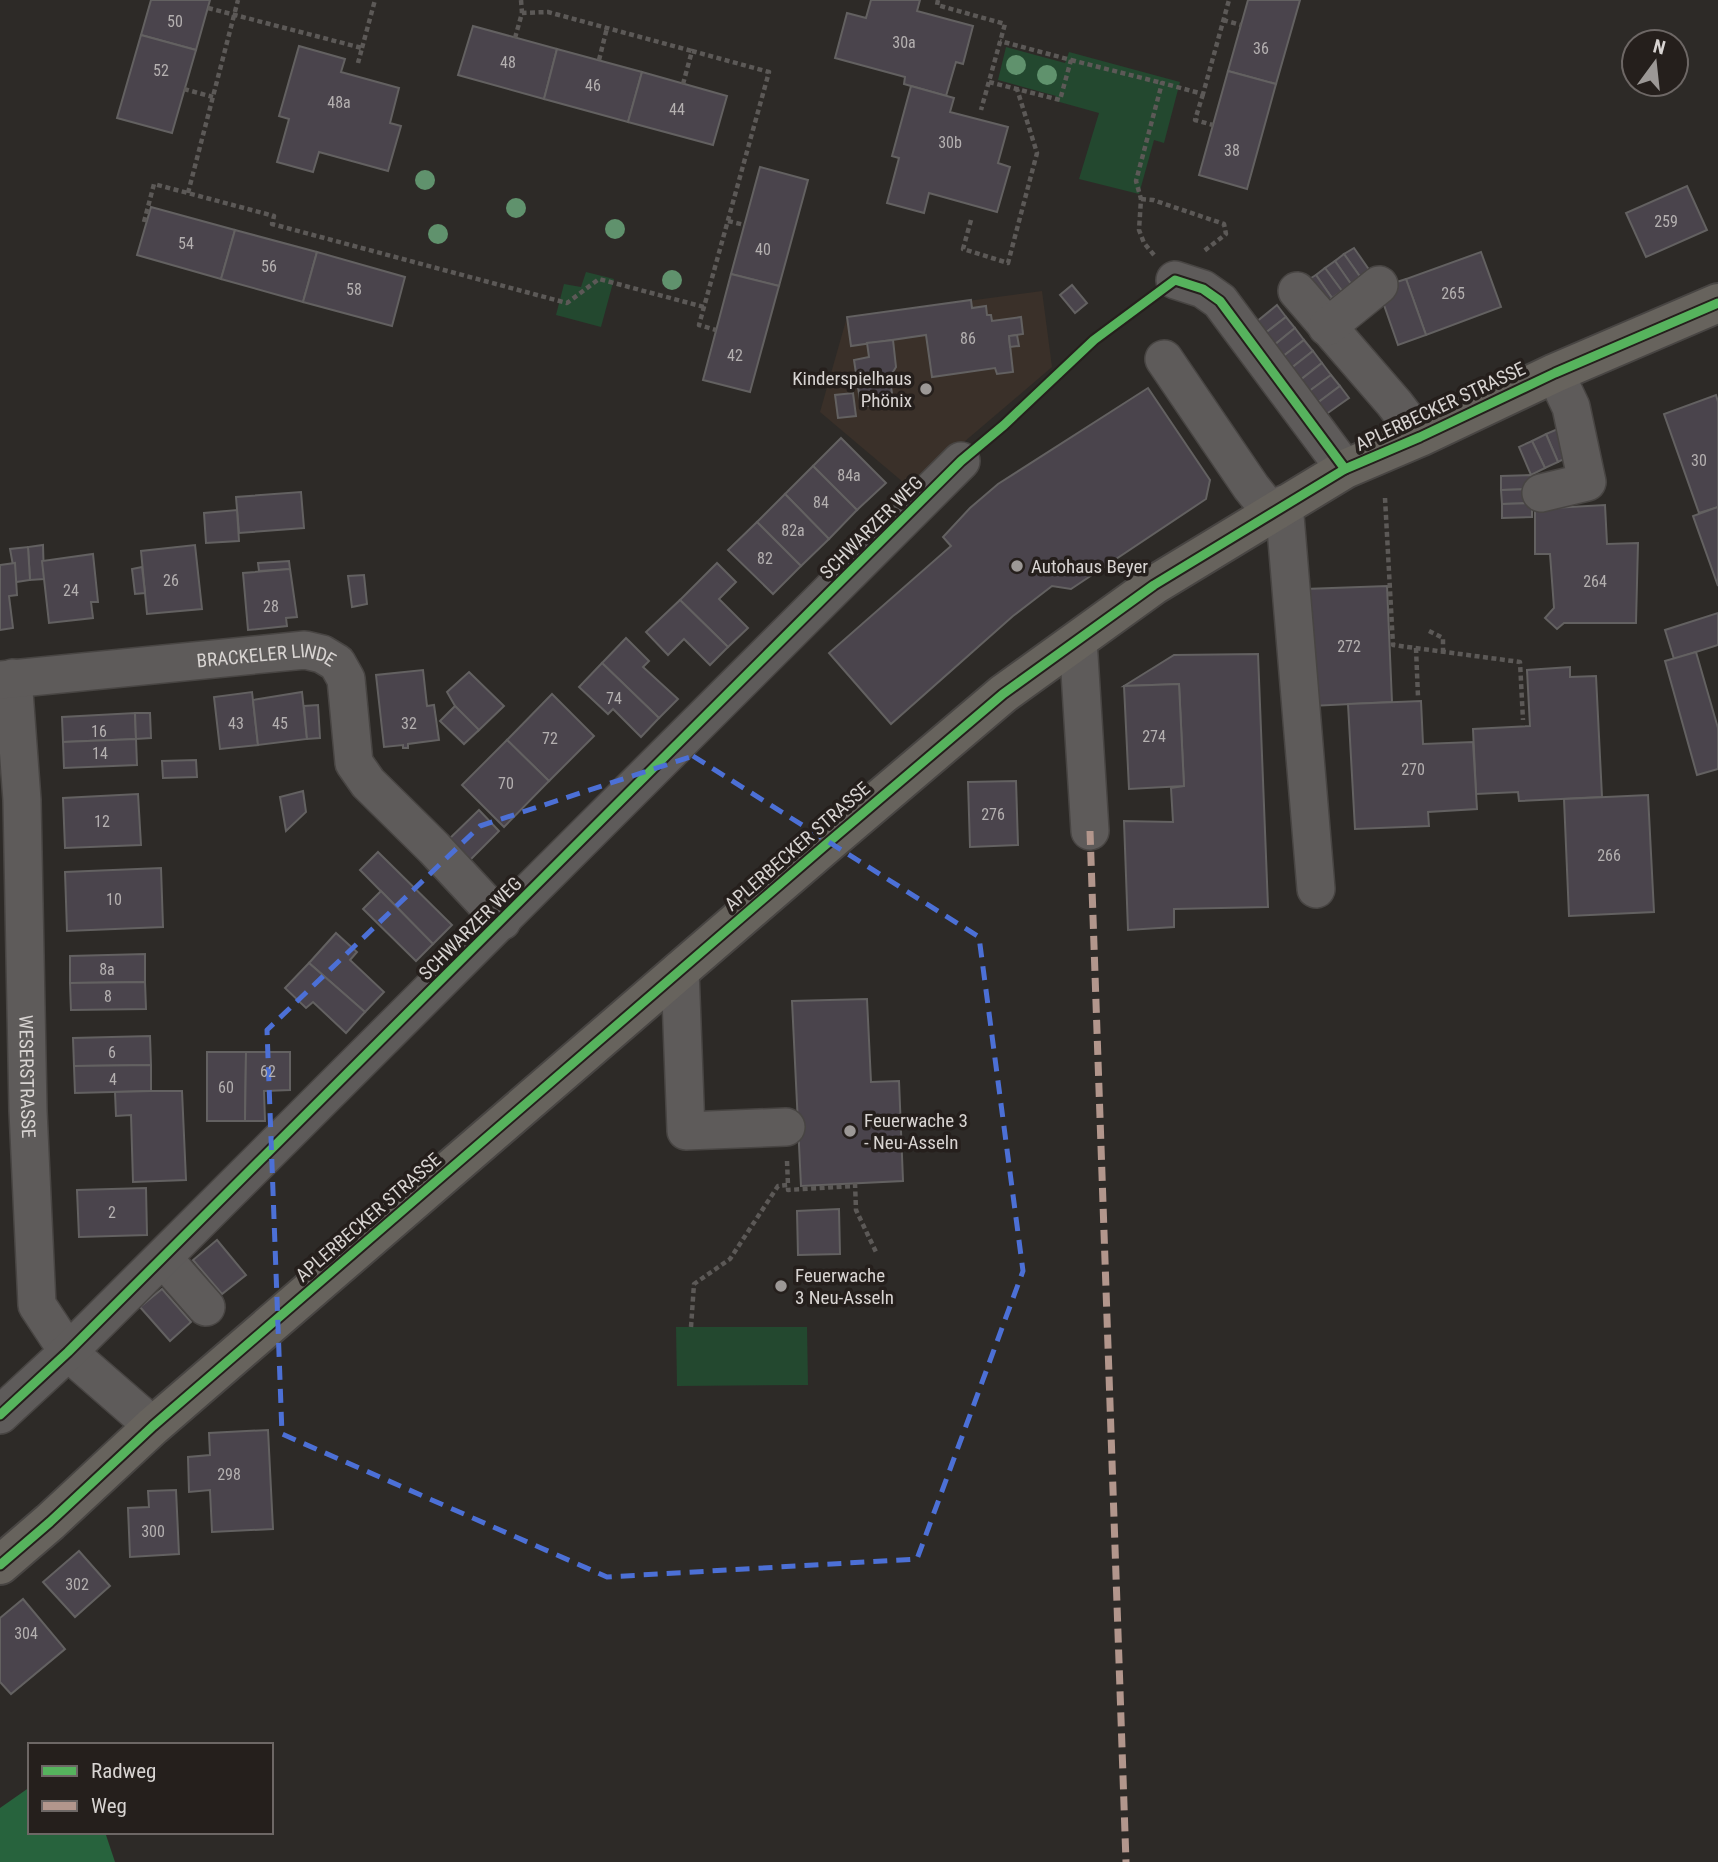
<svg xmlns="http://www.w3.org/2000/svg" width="1718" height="1862" font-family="'Roboto Condensed',sans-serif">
  <rect width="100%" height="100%" fill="#2d2a27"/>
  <!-- built -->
  <path fill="#3a3029" d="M1042,291L1052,367L910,488L820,412L847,317Z"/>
  <!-- green -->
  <g fill="#23482f">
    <path d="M1006,47L1065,63L1069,52L1180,82L1164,143L1154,140L1139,194L1079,179L1099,113L1056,101V96L998,80Z"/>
    <path d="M586,272L614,279L601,327L556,315L564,284L581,287Z"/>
    <path d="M676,1327H807L808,1385L677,1386Z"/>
  </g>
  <!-- forest -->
  <path fill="#27633d" d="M30,1787V1832H105L115,1862H0V1808Z"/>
  <!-- building -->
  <g fill="#4a444c" stroke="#636161" stroke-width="2">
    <path d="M151,0H210L196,50L141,35Z"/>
    <path d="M871,0H920L917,11L973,26L963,64L956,62L946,96L904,84L905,77L835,58L847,13L866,18Z"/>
    <path d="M1248,0H1300L1276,84L1228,71Z"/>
    <path d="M473,26L557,49L544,99L458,75Z"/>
    <path d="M141,35L196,50L172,133L117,118Z"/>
    <path d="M299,46L345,59L341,72L399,88L390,123L401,126L388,171L319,152L313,172L277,162L289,119L279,116Z"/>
    <path d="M557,49L642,72L628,122L544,99Z"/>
    <path d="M1228,71L1276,84L1247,189L1199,175Z"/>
    <path d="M642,72L727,96L713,145L628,122Z"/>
    <path d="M911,86L954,98L950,112L1008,127L998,163L1010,167L997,212L929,193L924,213L887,203L899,158L892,156Z"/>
    <path d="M760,167L808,180L779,286L731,274Z"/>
    <path d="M1687,186L1707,230L1646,257L1626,213Z"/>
    <path d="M151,207L235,230L221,279L137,255Z"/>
    <path d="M235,230L317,252L303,302L221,279Z"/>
    <path d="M1354,248L1370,271L1361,278L1344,254Z"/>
    <path d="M317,252L405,277L392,326L303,302Z"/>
    <path d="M1481,252L1501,307L1426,335L1406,279Z"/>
    <path d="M1344,254L1361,278L1351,284L1335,261Z"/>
    <path d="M1335,261L1351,284L1342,291L1325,268Z"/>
    <path d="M1325,268L1342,291L1332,298L1316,275Z"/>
    <path d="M731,274L779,286L750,392L703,380Z"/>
    <path d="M1316,275L1332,298L1323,305L1306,281Z"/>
    <path d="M1406,279L1426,335L1398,345L1378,288Z"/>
    <path d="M1072,285L1087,303L1075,313L1060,295Z"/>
    <path d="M971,300L972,308L986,306L987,315H991L992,321L1021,317L1023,334L1009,336L1013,372L997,374L995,368L932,377L926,335L851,346L847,317Z"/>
    <path d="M1277,305L1286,317L1264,334L1255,323Z"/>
    <path d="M1286,317L1295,328L1273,346L1264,334Z"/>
    <path d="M1295,328L1304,340L1282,357L1273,346Z"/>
    <path d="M1017,335L1019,346L1010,347L1009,336Z"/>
    <path d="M893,340L896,367L890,377L893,402L861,407L854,360L869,357L867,343Z"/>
    <path d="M1304,340L1313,351L1290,369L1282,357Z"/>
    <path d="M1313,351L1322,363L1299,381L1290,369Z"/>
    <path d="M1322,363L1331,375L1308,392L1299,381Z"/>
    <path d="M1331,375L1340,386L1316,404L1308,392Z"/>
    <path d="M1340,386L1349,398L1325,415L1316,404Z"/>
    <path d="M1148,388L1210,480L1206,499L1071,589L1052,586L1013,616L891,724L829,653L951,546L943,537L970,508L998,484Z"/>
    <path d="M853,393L856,416L838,418L835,395Z"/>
    <path d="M1716,395L1718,402V507L1699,513L1664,414Z"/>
    <path d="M1560,428L1572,455L1558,462L1546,434Z"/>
    <path d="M1546,434L1558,462L1545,468L1532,441Z"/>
    <path d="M841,438L886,483L857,510L813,466Z"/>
    <path d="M1532,441L1545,468L1531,475L1519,447Z"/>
    <path d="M813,466L857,510L829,539L785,494Z"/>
    <path d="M1531,475V489L1501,490V476Z"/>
    <path d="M1531,489L1532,503L1502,504L1501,490Z"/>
    <path d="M301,492L304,528L239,533L236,497Z"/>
    <path d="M785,494L829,539L801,566L757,522Z"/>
    <path d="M1532,503V517L1502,518V504Z"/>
    <path d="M1605,505L1607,544L1638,543L1636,623H1564L1557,629L1545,618L1554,608L1550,554H1535V509Z"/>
    <path d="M1718,507V586L1693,516Z"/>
    <path d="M237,510L239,541L206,543L204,513Z"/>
    <path d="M757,522L801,566L773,594L728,550Z"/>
    <path d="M43,545L44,579L30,580L28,547Z"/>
    <path d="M195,545L202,609L147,614L141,551Z"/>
    <path d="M28,547L30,580L16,582L10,549Z"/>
    <path d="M93,554L98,602H91L93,618L49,623L42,561Z"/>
    <path d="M289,561L290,569L259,571L258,563Z"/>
    <path d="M15,563L17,595L9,596L13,628L0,630V565Z"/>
    <path d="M717,563L736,582L719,599L748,628L728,647L680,600Z"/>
    <path d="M142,567L145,593L135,594L132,569Z"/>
    <path d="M290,569L297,617L286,618L287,626L248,630L243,573Z"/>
    <path d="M364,575L367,604L352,607L348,576Z"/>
    <path d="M1387,586L1392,702L1311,706L1305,589Z"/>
    <path d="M680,600L728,647L710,665L684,639L668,655L646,632Z"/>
    <path d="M1718,613V645L1674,659L1665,630Z"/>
    <path d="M626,638L649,661L643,667L678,699L659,718L602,663Z"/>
    <path d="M1696,652L1718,728V769L1697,775L1665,661Z"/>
    <path d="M1258,654L1268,907L1174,909V927L1128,930L1124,821L1173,822L1171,788L1184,786L1179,684L1124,686L1174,655Z"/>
    <path d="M602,663L659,718L641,737L613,709L608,714L579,687Z"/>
    <path d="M1570,667V677L1596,676L1602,797L1519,801L1518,792L1476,794L1473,729L1530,726L1527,670Z"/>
    <path d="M423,670L427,706L434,705L439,740L408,744V748H403V745L384,747L376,675Z"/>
    <path d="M469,672L504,706L478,731L455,706L447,692Z"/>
    <path d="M1179,684L1184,786L1129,789L1124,686Z"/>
    <path d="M252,692L258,745L220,749L214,697Z"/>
    <path d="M302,692L307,739L258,745L253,700Z"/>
    <path d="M552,694L594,736L549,781L507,740Z"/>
    <path d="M1421,701L1423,744L1473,742L1477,809L1428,812L1429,826L1355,829L1348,704Z"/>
    <path d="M318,705L320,738L307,739L304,706Z"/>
    <path d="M455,706L479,730L464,744L440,721Z"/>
    <path d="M135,713L136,739L63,742L62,717Z"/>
    <path d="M135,713H150L151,738L136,739Z"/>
    <path d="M136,739L137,765L64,768L63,742Z"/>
    <path d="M507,740L549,781L504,827L462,785Z"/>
    <path d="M196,760L197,777L163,778L162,761Z"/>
    <path d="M1016,781L1018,845L970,847L968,782Z"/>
    <path d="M303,791L306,812L286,831L280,797Z"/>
    <path d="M138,794L141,845L65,848L63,798Z"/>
    <path d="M1648,795L1654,912L1569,916L1564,799Z"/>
    <path d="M479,810L499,831L468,862L447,841Z"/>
    <path d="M378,852L452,925L433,944L360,870Z"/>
    <path d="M161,868L163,927L67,931L65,872Z"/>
    <path d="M381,891L433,944L416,961L363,909Z"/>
    <path d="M336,933L357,952L350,960L384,992L365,1012L309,963Z"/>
    <path d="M145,954V982L70,983V956Z"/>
    <path d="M309,963L365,1012L346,1033L313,1002L306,1008L285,988Z"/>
    <path d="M145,982L146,1009L71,1010L70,983Z"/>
    <path d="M867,999L871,1082L899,1081L903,1181L801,1186L792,1001Z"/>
    <path d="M150,1036L151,1065L74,1066L73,1038Z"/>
    <path d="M207,1052H246L245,1121H207Z"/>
    <path d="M246,1052H290V1090L264,1091L265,1121H245Z"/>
    <path d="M151,1065V1091L75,1093L74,1066Z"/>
    <path d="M151,1091H182L186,1180L133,1182L131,1115L116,1116L115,1092Z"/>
    <path d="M146,1188L147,1235L79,1237L77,1190Z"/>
    <path d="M839,1209L840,1254L798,1255L797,1211Z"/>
    <path d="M217,1240L246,1275L222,1294L193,1260Z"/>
    <path d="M162,1289L191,1322L170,1341L140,1307Z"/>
    <path d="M268,1430L273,1529L212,1532L210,1490L189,1492L188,1457L210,1455L209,1433Z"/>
    <path d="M176,1490L179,1554L130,1557L128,1508L149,1507L148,1491Z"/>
    <path d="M79,1551L110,1586L75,1617L43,1582Z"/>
    <path d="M23,1599L65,1649L11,1694L0,1682V1618Z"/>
  </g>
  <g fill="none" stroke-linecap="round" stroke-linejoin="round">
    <!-- minor casing -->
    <g stroke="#484543" stroke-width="40">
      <g id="minor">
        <path d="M1175,280L1203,289L1220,301L1345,469"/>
        <path d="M1297,291L1394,403L1420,437"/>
        <path d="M1327,327L1379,285"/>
        <path d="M1164,359L1251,487L1271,512"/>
        <path d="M1541,493L1587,482L1571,407L1555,373"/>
        <path d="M1284,504L1316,889"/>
        <path d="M1078,640L1090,831"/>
        <path id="s1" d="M13,678L22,800L28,1111L37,1305L68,1352L153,1426"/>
        <path id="s2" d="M0,680L305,650L322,654L337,663L346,679L354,763L368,783L434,848L502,921"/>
        <path d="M680,970L686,1131L786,1127"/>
        <path d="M163,1258L206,1307"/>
        <path d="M0,1415L68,1352L961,461"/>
      </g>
    </g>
    <!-- major casing -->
    <g stroke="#484543" stroke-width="42">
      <path id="major" d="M0,1565L50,1522L153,1426L823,847L1003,694L1154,585L1345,469L1420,437L1555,373L1718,303"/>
    </g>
    <!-- path -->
    <g stroke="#5c5957" stroke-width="4.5" stroke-dasharray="5 3.5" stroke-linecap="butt">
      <path d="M521,0L522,13"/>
      <path d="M938,0L937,5L1005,24L981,110"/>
      <path d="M208,8L362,48L358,63"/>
      <path d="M1223,20L1241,25"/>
      <path d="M515,38L522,13L548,12L692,51"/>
      <path d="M362,48L375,0"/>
      <path d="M599,60L607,28"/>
      <path d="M1071,60L1162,83"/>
      <path d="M989,82L1060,100L1071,60L1000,41"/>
      <path d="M683,84L692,51L769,72L699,325L716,330"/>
      <path d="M184,89L213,97"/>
      <path d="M1203,94L1195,120L1213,125"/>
      <path d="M188,193L238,0"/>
      <path d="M1141,199L1153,200L1224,224L1226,234L1204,251"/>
      <path d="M971,220L963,249L1008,263L1037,153L1017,89"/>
      <path d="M728,221L745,225"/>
      <path d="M144,222L154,184L274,216L272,224L567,303L599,279L704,307"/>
      <path d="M1154,255L1144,243L1139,230L1141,199L1136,181L1162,83L1203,94L1229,0"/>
      <path d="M1385,498L1393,645L1520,662L1523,720"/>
      <path d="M1429,631L1443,638V652"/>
      <path d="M1416,648L1418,697"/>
      <path d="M787,1161L788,1185"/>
      <path d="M855,1183L856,1210L876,1252"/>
      <path d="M691,1327L694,1284L730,1259L778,1186L788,1185V1190L853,1186"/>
    </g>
    <!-- minor -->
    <use href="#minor" stroke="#5e5b5a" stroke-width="37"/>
    <!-- major -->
    <use href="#major" stroke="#67635d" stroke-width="38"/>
    <!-- quiet -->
    <path stroke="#b2968c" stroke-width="7" stroke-dasharray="14 7" stroke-linecap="butt" d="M1090,831L1126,1862"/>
    <!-- cycleway casing -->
    <g stroke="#251f1c" stroke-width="13">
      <g id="cycleway">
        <path d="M0,1415L68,1352L961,461L1004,425L1094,340L1175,280L1203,289L1220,301L1345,469"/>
        <path d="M0,1565L50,1522L153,1426L823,847L1003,694L1154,585L1345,469L1420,437L1555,373L1718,303"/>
      </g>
    </g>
    <!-- cycleway -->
    <use href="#cycleway" stroke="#56b35d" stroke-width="9"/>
  </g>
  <!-- trees -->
  <g fill="#60926d">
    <circle cx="1016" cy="65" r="10"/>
    <circle cx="1047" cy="75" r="10"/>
    <circle cx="425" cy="180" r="10"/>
    <circle cx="516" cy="208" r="10"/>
    <circle cx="615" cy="229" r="10"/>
    <circle cx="438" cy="234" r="10"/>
    <circle cx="672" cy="280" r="10"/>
  </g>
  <!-- marked area -->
  <path fill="none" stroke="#4c70d6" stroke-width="5" stroke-dasharray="14 9" stroke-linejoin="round" d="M693,756L979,937L1023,1271L917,1559L607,1577L282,1434L267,1030L480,826Z"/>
  <!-- markers -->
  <g fill="#9c9896" stroke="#251f1c" stroke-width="2.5">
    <circle cx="926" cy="389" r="7"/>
    <circle cx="1017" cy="566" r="7"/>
    <circle cx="850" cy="1131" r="7"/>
    <circle cx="781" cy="1286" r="7"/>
  </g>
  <g text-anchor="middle" stroke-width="7" stroke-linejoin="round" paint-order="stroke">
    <!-- number labels -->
    <g font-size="16" fill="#b4b0b0">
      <text x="175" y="27">50</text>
      <text x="904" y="48">30a</text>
      <text x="1261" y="54">36</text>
      <text x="508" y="68">48</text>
      <text x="161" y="76">52</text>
      <text x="593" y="91">46</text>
      <text x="339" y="108">48a</text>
      <text x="677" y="115">44</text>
      <text x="950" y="148">30b</text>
      <text x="1232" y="156">38</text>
      <text x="1666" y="227">259</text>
      <text x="186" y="249">54</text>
      <text x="763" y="255">40</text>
      <text x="269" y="272">56</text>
      <text x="354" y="295">58</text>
      <text x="1453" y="299">265</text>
      <text x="968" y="344">86</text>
      <text x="735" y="361">42</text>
      <text x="1699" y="466">30</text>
      <text x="849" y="481">84a</text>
      <text x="821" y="508">84</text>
      <text x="793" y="536">82a</text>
      <text x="765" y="564">82</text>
      <text x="171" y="586">26</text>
      <text x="1595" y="587">264</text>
      <text x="71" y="596">24</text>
      <text x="271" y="612">28</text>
      <text x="1349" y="652">272</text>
      <text x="614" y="704">74</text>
      <text x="236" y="729">43</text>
      <text x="280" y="729">45</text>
      <text x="409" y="729">32</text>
      <text x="99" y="737">16</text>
      <text x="1154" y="742">274</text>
      <text x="550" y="744">72</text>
      <text x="100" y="759">14</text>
      <text x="1413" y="775">270</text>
      <text x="506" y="789">70</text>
      <text x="993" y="820">276</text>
      <text x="102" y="827">12</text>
      <text x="1609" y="861">266</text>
      <text x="114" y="905">10</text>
      <text x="107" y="975">8a</text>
      <text x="108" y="1002">8</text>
      <text x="112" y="1058">6</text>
      <text x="268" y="1077">62</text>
      <text x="113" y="1085">4</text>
      <text x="226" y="1093">60</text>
      <text x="112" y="1218">2</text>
      <text x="229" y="1480">298</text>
      <text x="153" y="1537">300</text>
      <text x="77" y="1590">302</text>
      <text x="26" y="1639">304</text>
    </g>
    <!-- poi labels -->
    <g font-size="19" fill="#d8d4d2" stroke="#251f1c" text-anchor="start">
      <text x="912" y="385" text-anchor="end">Kinderspielhaus<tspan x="912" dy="22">Phönix</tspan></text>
      <text x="1031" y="573">Autohaus Beyer</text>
      <text x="864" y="1127">Feuerwache 3<tspan x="864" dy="22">- Neu-Asseln</tspan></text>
      <text x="795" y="1282">Feuerwache<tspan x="795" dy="22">3 Neu-Asseln</tspan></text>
    </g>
    <!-- street labels -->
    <g font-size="19" fill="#d8d4d2" stroke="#251f1c">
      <text transform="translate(1440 406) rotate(-25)" y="7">APLERBECKER STRASSE</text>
      <text transform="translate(871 527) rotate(-45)" y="7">SCHWARZER WEG</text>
      <text dy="7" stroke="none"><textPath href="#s2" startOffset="268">BRACKELER LINDE</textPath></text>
      <text transform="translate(797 846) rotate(-41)" y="7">APLERBECKER STRASSE</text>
      <text transform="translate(470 928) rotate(-45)" y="7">SCHWARZER WEG</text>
      <text dy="7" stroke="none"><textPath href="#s1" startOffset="399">WESERSTRASSE</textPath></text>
      <text transform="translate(368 1217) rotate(-41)" y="7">APLERBECKER STRASSE</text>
    </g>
  </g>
  <!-- legend -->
  <rect x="28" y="1743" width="245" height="91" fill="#251f1c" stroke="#6d6765" stroke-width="2"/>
  <rect x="42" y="1766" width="35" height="10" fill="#56b35d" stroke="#6d6765" stroke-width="2"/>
  <text x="91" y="1778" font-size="21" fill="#d8d4d2">Radweg</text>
  <rect x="42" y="1801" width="35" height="10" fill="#b2968c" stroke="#6d6765" stroke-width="2"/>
  <text x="91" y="1813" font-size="21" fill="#d8d4d2">Weg</text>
  <!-- north arrow -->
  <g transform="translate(1655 63) rotate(15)"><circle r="33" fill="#251f1c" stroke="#6d6765" stroke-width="2"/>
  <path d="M0-5L12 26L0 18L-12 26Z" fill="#9c9896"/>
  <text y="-10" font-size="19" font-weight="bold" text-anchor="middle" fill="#d8d4d2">N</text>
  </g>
</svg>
